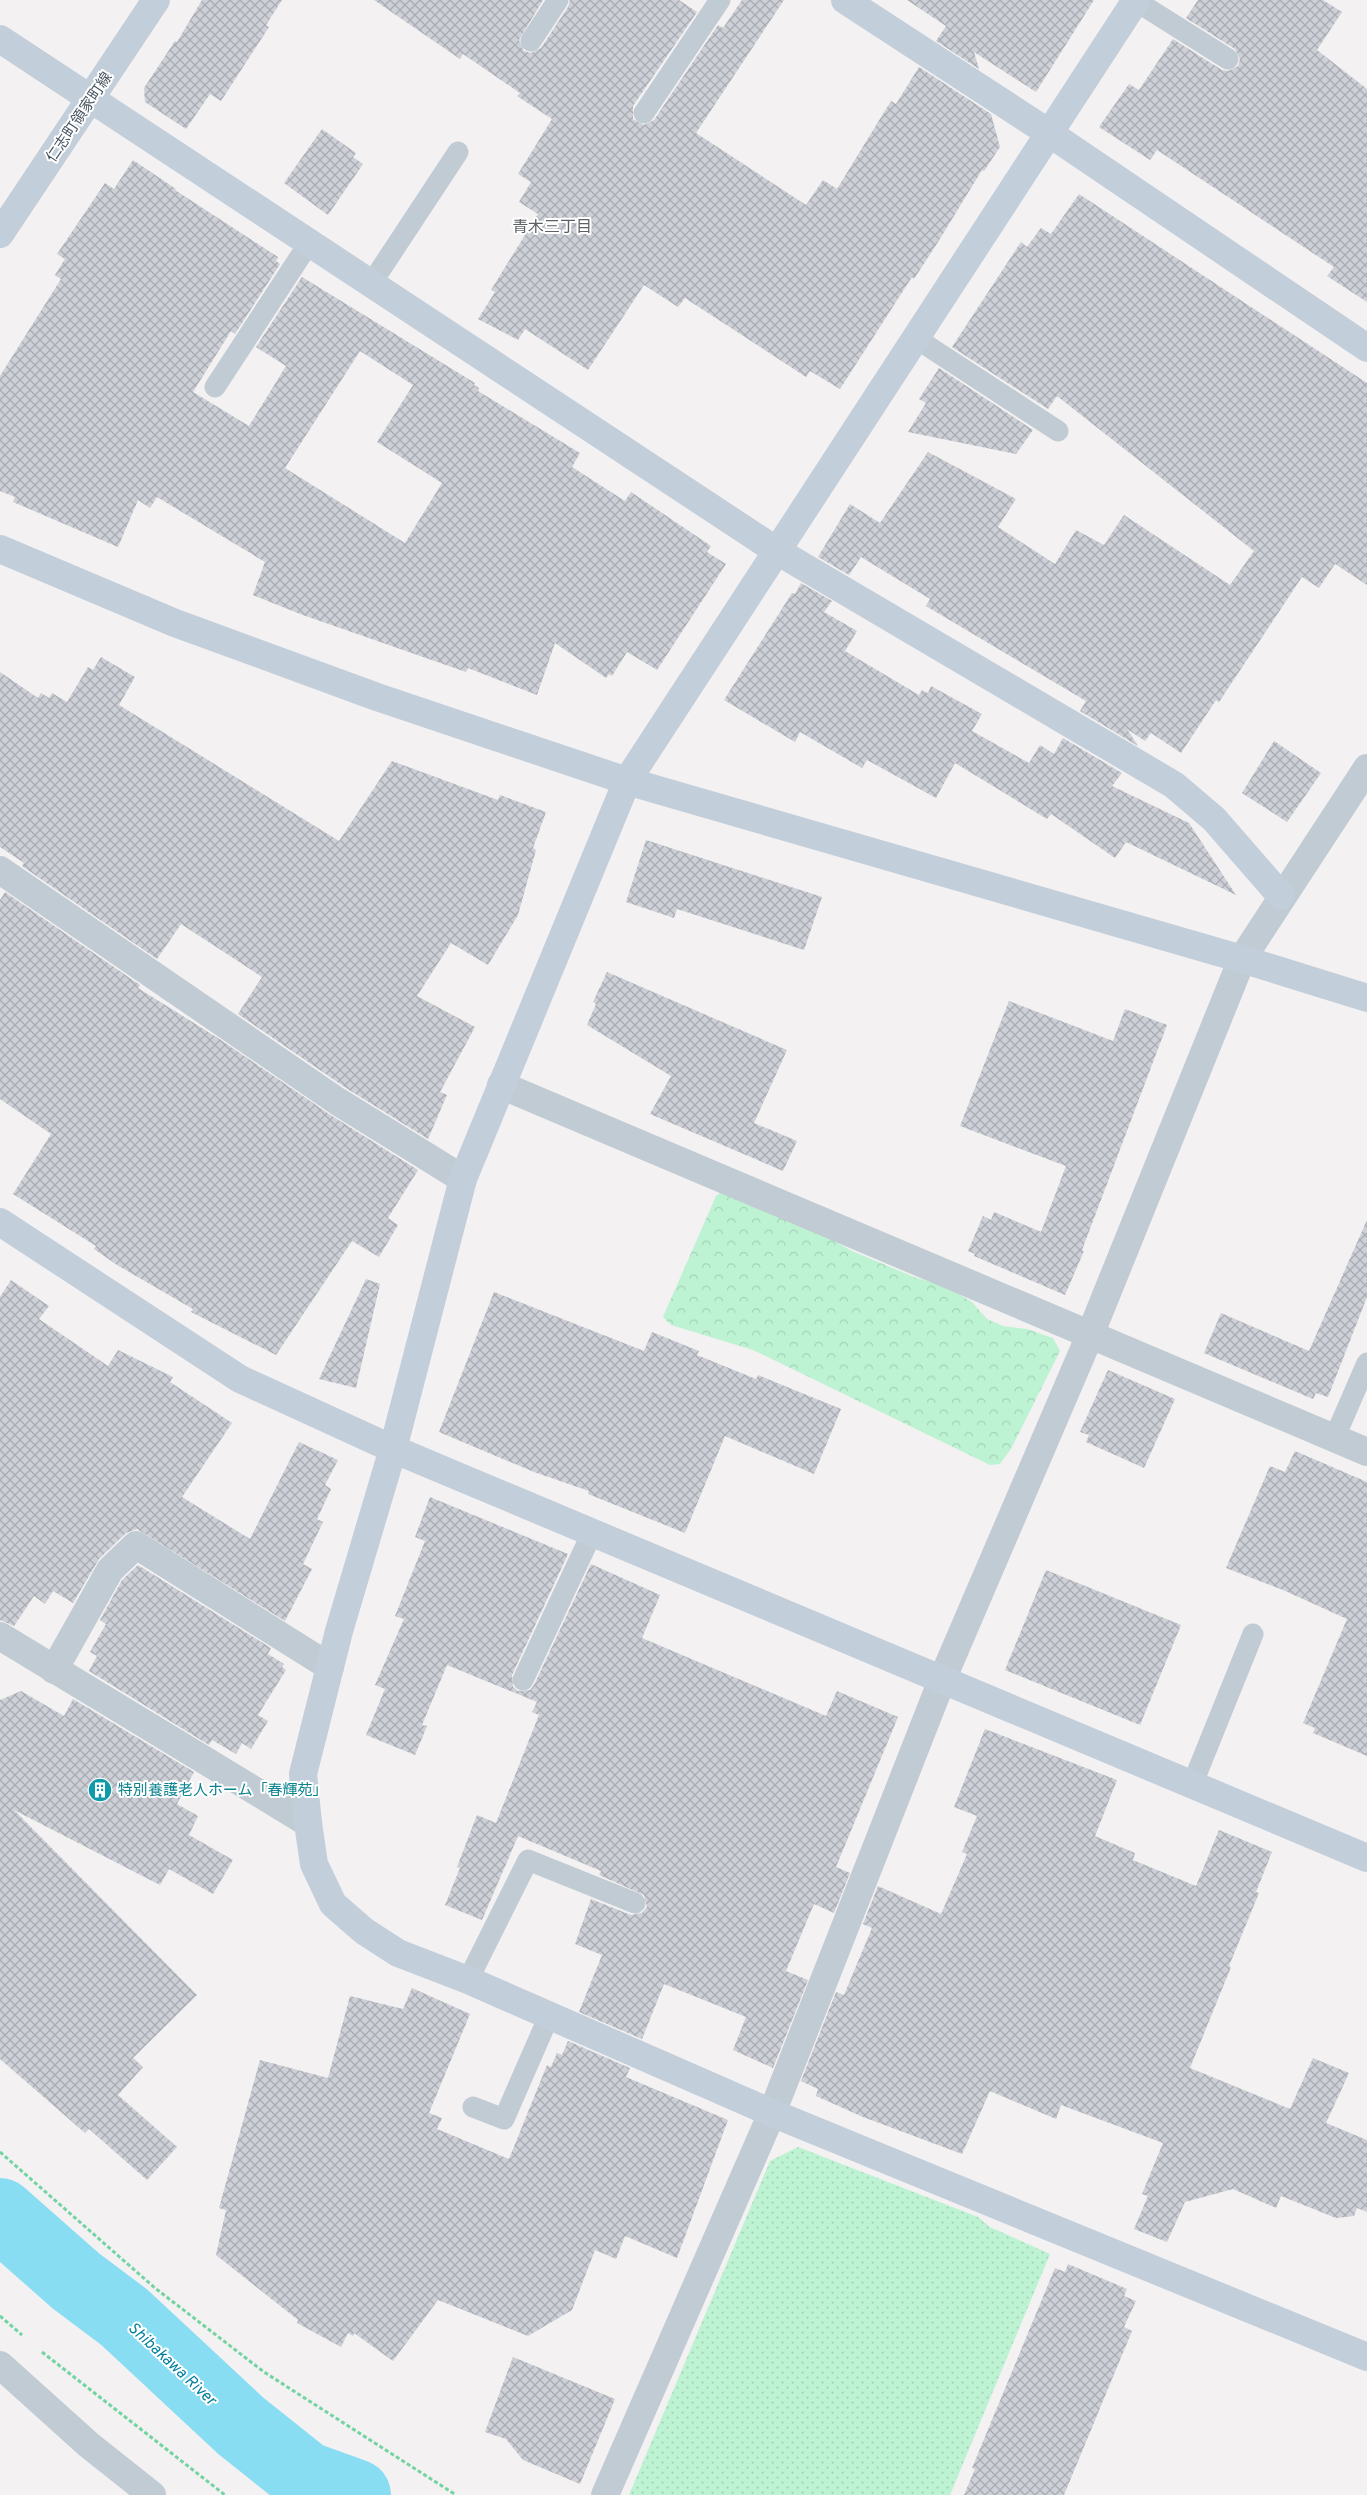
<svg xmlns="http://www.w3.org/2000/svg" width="1367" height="2495" font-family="Overpass,'Noto Sans JP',sans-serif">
  <defs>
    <pattern id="forest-crowns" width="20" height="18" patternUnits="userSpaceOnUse" patternTransform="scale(1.25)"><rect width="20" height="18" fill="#bdf3d2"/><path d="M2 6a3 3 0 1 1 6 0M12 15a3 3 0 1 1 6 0" fill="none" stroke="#a4d2b7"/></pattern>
    <pattern id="park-dots" width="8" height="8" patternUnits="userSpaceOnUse" patternTransform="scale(1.25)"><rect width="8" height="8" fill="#bdf3d2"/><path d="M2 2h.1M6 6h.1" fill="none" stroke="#a4d2b7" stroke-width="1.8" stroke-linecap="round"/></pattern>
    <pattern id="building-cross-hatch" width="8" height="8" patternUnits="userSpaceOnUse" patternTransform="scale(1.25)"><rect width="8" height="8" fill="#cdd0d6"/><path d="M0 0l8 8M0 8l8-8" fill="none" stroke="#a8abb1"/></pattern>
  </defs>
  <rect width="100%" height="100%" fill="#f3f1f1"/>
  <!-- forest -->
  <path fill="url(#forest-crowns)" d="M724,1190L815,1230L852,1251L914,1277L947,1287L972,1302L987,1319L1003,1326L1027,1329L1053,1338L1060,1351L1011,1449L1000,1464L990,1465L753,1350L671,1325L663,1317L716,1196Z"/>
  <!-- park -->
  <path fill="url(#park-dots)" d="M798,2147L978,2217L990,2227L1050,2254L950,2495H629L770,2161Z"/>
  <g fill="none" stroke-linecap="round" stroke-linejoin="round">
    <!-- river -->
    <path stroke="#88ddf2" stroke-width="72" d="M0,2214L76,2281L124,2317L241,2426L305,2477L355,2495"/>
  </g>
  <!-- building -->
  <g fill="url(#building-cross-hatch)" fill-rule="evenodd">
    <path d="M202,0H282L266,25L269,27L221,101L210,94L186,129L145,102L144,88L175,41L177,42Z"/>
    <path d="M374,0H543L519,40L524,51L531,53L541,48L568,7L570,0H679L697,12L633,106V119L644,125L654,120L718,25L723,28L742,0H784L696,133L806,205L823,180L837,189L891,101L896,104L919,67L991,114L1000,147L984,171L982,170L938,242L914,279L912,277L840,389L810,371L806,377L685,298L678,307L644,285L588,370L525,329L518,340L478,319L495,292L491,290L538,214L519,202L531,182L518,174L552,119L517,96L520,93L463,54L460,59Z"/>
    <path d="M907,0H1094L1036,92L974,52L979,69L936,41L946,26Z"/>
    <path d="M1198,0H1323L1342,12L1317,50L1367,89V302L1327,276L1334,267L1157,150L1150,160L1099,127L1129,84L1139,90L1173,39L1222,70L1228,71L1238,66L1240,59L1235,49L1186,18Z"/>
    <path d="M322,129L356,153L353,157L363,164L328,215L284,183Z"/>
    <path d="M133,160L176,189L175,190L278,257L276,261L280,264L235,334L231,331L193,392L249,426L286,366L256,347L302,277L475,383L474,385L479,388L478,391L580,453L572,467L625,501L631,492L711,546L707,552L726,564L657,670L627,652L612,676L609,674L606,678L555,643L537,695L468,668L466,672L300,614L253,595L265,562L157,497L150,508L138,500L118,547L13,502L15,497L0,491V376L61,279L55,275L65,259L57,254L105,183L114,189ZM360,351L413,385L377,442L442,483L405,543L285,468Z"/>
    <path d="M1079,194L1367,383V585L1335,564L1319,588L1302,577L1219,702L1216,700L1181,753L1151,733L1145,741L1127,729L1138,746L1080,711L1086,701L926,606L930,599L861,557L849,575L818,557L850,504L880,523L928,452L1016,499L998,527L1055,564L1076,530L1104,545L1124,515L1230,585L1254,551L1057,396L1048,409L952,347L1021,242L1027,247L1041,228L1051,234Z"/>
    <path d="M939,368L1033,430L1016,454L908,432L926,403L919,399Z"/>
    <path d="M801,583L832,601L824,612L857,631L845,651L919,695L922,690L928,693L931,686L982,714L972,731L1029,763L1040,745L1054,754L1063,738L1122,773L1112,786L1189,823L1236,895L1126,842L1115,858L1051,814L1047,819L955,763L936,798L867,760L862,768L800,732L795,742L724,700L792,593L795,594Z"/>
    <path d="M101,657L135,677L119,705L339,841L392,761L498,800L500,795L546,812L533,848L536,850L518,915L488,965L451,943L417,996L475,1027L440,1092L447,1095L428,1139L346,1088L238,1014L262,977L181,924L157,959L22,866L24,863L0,847V672L38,698L41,693L49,698L52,693L67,702L88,667L93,670Z"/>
    <path d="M1274,741L1321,773L1287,822L1242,793Z"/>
    <path d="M646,840L822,897L804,950L677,909L674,918L626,902Z"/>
    <path d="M5,892L140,985L138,988L221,1040L329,1114L418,1170L388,1218L398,1225L379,1257L352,1241L276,1355L191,1312L193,1309L117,1265L94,1249L96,1246L13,1194L51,1134L0,1099V900Z"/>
    <path d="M607,972L787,1050L754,1123L797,1141L783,1171L650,1114L671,1076L587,1025L596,1004L593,1002Z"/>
    <path d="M1009,1001L1113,1041L1125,1009L1167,1025L1082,1250L1084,1251L1065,1295L974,1256L975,1254L968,1251L983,1216L991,1220L994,1212L1041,1232L1066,1166L960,1126Z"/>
    <path d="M1367,1220V1297L1328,1397L1316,1393L1313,1399L1204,1353L1221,1313L1309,1351Z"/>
    <path d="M366,1279L380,1284L356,1388L319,1379Z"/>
    <path d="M11,1280L49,1306L39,1319L108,1366L118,1350L173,1377L170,1382L232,1423L182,1497L250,1539L299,1442L338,1460L325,1485L331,1489L317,1519L323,1522L303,1564L312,1569L285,1621L137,1529L126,1533L99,1559L73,1603L53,1591L45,1604L34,1596L14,1626L0,1620V1297Z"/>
    <path d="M494,1292L644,1351L652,1332L699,1351L697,1355L756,1379L758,1375L841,1409L814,1474L725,1436L685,1533L588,1494L589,1491L534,1472L439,1432Z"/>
    <path d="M1108,1370L1175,1399L1144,1468L1086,1442L1089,1435L1080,1432Z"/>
    <path d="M1295,1451L1367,1482V1756L1313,1733L1315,1728L1303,1723L1347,1619L1283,1590L1226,1568L1270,1466L1285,1472Z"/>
    <path d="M430,1497L568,1554L512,1675L513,1687L518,1691L530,1690L534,1685L591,1564L660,1595L642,1638L826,1716L837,1691L898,1717L836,1867L850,1873L834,1913L814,1904L786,1971L808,1980L773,2068L733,2050L746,2017L664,1984L642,2039L579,2012L602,1955L575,1944L591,1899L631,1915L642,1913L647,1907L644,1895L599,1875L601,1871L518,1836L482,1920L445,1905L460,1868L457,1867L477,1815L496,1823L539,1715L532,1712L537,1702L447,1665L422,1725L427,1726L415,1755L366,1735L385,1689L375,1685L404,1619L395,1616L425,1541L415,1537Z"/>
    <path d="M138,1565L271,1648L268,1654L284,1664L282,1667L286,1670L258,1715L268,1721L251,1749L242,1743L236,1754L212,1740L209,1745L89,1671L97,1656L90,1652L106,1624L100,1620L122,1580Z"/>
    <path d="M1046,1570L1181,1625L1140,1725L1005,1670Z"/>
    <path d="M21,1691L64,1716L73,1699L194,1772L177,1804L198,1816L189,1835L233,1860L213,1894L169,1869L160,1885L14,1810L197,1995L133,2058L143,2067L118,2095L177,2147L147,2180L89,2129L85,2133L0,2059V1700Z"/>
    <path d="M985,1729L1117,1780L1095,1836L1135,1853L1133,1860L1196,1886L1219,1830L1272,1852L1256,1892L1259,1893L1229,1966L1231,1967L1190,2068L1290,2109L1313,2058L1349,2073L1326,2123L1367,2140V2212L1357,2208L1354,2216L1336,2218L1281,2196L1276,2208L1233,2189L1185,2202L1167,2242L1134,2229L1148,2196L1142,2194L1163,2143L1061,2105L1056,2119L990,2091L962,2154L863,2117L816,2096L818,2089L801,2081L836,1992L844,1995L872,1928L863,1924L878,1886L941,1914L967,1854L962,1852L977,1816L954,1807Z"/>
    <path d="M412,1988L470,2014L429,2113L442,2118L437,2129L509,2159L547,2065L551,2067L557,2053L562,2055L568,2041L630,2068L626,2077L728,2120L677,2258L625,2236L616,2259L595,2250L572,2310L528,2336L438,2300L393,2361L354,2333L353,2336L348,2333L341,2347L297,2323L298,2320L216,2255L226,2210L219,2208L260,2060L328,2078L350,1996L403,2009Z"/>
    <path d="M1068,2264L1127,2289L1124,2296L1136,2301L1124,2327L1132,2331L1064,2495H964L975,2469L972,2468L1055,2268L1065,2272Z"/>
    <path d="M513,2357L615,2399L580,2484L523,2460L506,2439L485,2432Z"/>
  </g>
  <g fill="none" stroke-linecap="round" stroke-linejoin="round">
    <!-- path -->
    <g stroke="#73d4a3" stroke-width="3" stroke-dasharray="4 2.5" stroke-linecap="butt">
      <path d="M0,2152L155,2288L264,2372L456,2495"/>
      <path d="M0,2316L22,2335"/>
      <path d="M42,2352L225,2495"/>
    </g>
    <!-- lane -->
    <g stroke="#c1cbd3" stroke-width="21">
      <path d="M1136,1L1228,59"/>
      <path d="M531,41L558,0"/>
      <path d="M644,113L720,0"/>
      <path d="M371,284L458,152"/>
      <path d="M917,339L1058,431"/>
      <path d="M215,387L309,243"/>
      <path d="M1334,1439L1367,1363"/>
      <path d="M523,1680L592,1533"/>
      <path d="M1192,1785L1253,1634"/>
      <path d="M468,1980L528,1860L635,1903"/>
      <path d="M473,2107L504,2119L549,2016"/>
    </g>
    <!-- street -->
    <g stroke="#c1cbd3" stroke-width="28">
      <path d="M0,870L337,1101L463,1179"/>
      <path d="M501,1085L1367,1452"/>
      <path d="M0,1636L308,1823"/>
      <path d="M54,1670L110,1570L136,1545L330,1667"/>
      <path d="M0,2365L89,2445L152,2495"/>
      <path d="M605,2495L772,2113L942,1680L1090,1335L1242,959L1367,768"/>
    </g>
    <!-- secondary -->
    <g stroke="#c3cedb" stroke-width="28">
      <path d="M845,0L1049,133L1367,348"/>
      <path d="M1136,0L627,781L463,1179L393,1449L339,1631L303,1774L308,1823L314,1864L333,1904L364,1931L398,1953L468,1980L772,2113L1367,2357"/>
      <path d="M0,39L777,551L1174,785L1214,819L1281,896"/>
      <path d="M0,234L156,0"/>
      <path d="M0,549L175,623L377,697L627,781L1242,959L1367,998"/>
      <path d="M0,1222L240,1379L393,1449L1367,1858"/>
    </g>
  </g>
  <!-- icons -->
  <defs>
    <g id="building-disc" transform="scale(1.25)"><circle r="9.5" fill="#0f9aa8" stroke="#fff"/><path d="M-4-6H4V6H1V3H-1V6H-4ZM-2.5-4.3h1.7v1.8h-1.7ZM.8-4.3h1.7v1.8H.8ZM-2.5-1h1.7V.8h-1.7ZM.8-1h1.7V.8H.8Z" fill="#fff"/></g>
  </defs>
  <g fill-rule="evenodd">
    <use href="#building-disc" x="100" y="1790"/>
  </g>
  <g text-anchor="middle" stroke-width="4" stroke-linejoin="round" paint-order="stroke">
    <!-- street labels -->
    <g font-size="15" fill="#475460" stroke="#fff">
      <text transform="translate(79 117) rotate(-56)" y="5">仁志町領家町線</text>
    </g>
    <!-- culture labels -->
    <g font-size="15" fill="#0d838f" stroke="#fff" text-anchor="start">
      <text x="118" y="1795">特別養護老人ホーム「春輝苑」</text>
    </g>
    <!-- neighbourhood labels -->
    <g font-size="16" fill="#5d6166" stroke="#fff">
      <text x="552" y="232">青木三丁目</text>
    </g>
    <!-- water labels -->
    <g font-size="16" font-style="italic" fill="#04809f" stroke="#fff">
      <text transform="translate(173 2363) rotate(43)" y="6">Shibakawa River</text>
    </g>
  </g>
</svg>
